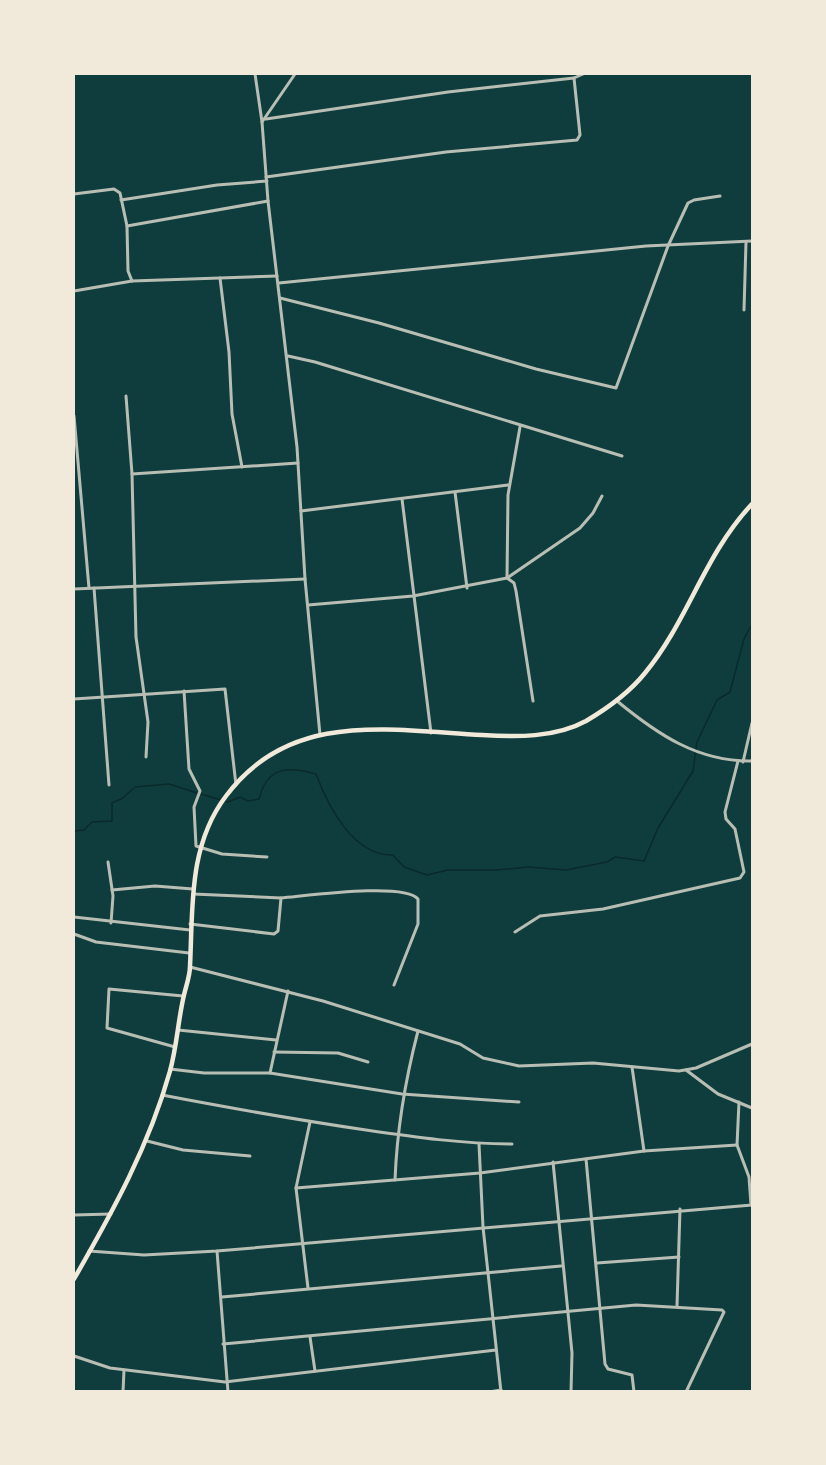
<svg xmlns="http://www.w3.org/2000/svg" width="826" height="1465" font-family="Barlow,sans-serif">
  <rect width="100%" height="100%" fill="#0f3d3e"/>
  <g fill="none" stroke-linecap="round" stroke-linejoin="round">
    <!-- stream -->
    <g stroke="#0a2a2b" stroke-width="1.5">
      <path d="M201,794L228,802L240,797L248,801L259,799C267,766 289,766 316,774C328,806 353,856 393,855L404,867L427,875L448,870H496L529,867L566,870L607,862L615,857L644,861L658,828L693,771L697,742L717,700L730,692L744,639L752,624"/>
      <path d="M74,831L84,830L92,822L112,821V803L123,798L135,787L169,784L197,793"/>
    </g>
    <!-- minor -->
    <g stroke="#b8beb3" stroke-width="3">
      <path d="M255,74L262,122"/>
      <path d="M295,74L262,122L268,201L297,447L305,579L320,735"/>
      <path d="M266,119L448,92L574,78L583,74"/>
      <path d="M266,177L446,152L577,140L580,135L574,78"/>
      <path d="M74,194L114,189L120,193L127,226L128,271L132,281"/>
      <path d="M121,200L217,185L267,181"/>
      <path d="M127,226L268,201"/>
      <path d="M220,278L229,352L232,414L242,467"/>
      <path d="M279,283L646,246L752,241"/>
      <path d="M74,291L132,281L277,276"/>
      <path d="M280,298L379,323L536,369L616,388L668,246L688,203L694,200L720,196"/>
      <path d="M744,310L746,242"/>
      <path d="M288,356L315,362L622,456"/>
      <path d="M126,396L132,474L136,637L148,722L146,757"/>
      <path d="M74,416L89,588"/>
      <path d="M520,427L508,495L507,578L514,583L516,591L533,701"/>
      <path d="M132,474L298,463"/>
      <path d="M455,492L467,588"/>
      <path d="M402,499L431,733"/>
      <path d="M301,511L508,485"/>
      <path d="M94,588L109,785"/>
      <path d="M74,589L305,579"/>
      <path d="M308,605L413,596L507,578L580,528L593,513L602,496"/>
      <path d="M184,691L189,769L200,791L194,807L196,846L222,854L267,857"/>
      <path d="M74,699L225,689L236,785"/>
      <path d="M617,701C657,734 698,762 752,761"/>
      <path d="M743,762L752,723"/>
      <path d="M108,862L113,896L111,923"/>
      <path d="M112,890L155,886L193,889"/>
      <path d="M193,894L281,898"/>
      <path d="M74,917L190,930"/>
      <path d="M190,924L274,934L278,931L281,898C306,896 404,882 418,899V924L394,985"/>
      <path d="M515,932L540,916L603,909L740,878L744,872L735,829L726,819L725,812L738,761"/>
      <path d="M74,934L96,942L189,953"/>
      <path d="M190,967L323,1001L460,1044L483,1058L519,1066L593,1063L679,1071L696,1068L752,1044"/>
      <path d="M178,1030L276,1040"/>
      <path d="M175,1047L107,1028L109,989L183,996"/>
      <path d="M274,1052L338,1053L368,1062"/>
      <path d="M632,1067L644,1151"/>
      <path d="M170,1069L204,1073H270L402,1094L519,1102"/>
      <path d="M686,1070L718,1094L752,1108"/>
      <path d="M270,1073L288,991"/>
      <path d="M162,1095C230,1108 298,1120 366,1130C414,1137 463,1144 512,1144"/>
      <path d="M739,1102L737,1145L749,1177L751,1205"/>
      <path d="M147,1141L183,1150L250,1156"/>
      <path d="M479,1144L483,1227L501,1392"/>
      <path d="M586,1159L605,1364L608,1369L632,1375L634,1392"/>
      <path d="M553,1162L572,1353L571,1392"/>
      <path d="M395,1180C397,1128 405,1081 418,1031"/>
      <path d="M296,1188L480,1173L644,1151L737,1145"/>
      <path d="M74,1215L111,1214"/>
      <path d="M89,1251L144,1255L217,1251L752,1205"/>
      <path d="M217,1251L228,1392"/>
      <path d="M597,1263L679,1257"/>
      <path d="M308,1288L296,1188L310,1122"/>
      <path d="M222,1297L561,1266"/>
      <path d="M677,1306L680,1209"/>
      <path d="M310,1337L315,1371"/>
      <path d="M223,1344L636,1305L722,1310L724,1312L686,1392"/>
      <path d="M74,1356L110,1368L225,1382L496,1350"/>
      <path d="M123,1392L124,1370"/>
      <path d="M489,1392L501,1390"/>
    </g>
    <!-- trunk -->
    <path stroke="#f1e9da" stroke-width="4.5" d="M74,1279C113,1211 149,1146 170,1071C177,1046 178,1020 184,995C186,986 190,976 190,966C193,908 188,846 226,796C290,710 389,730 482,735C516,737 555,738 586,721C608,708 629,693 645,673C688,621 704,555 752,504"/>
  </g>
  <!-- border -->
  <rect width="826" height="1465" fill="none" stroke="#f1e9da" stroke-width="150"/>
</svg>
